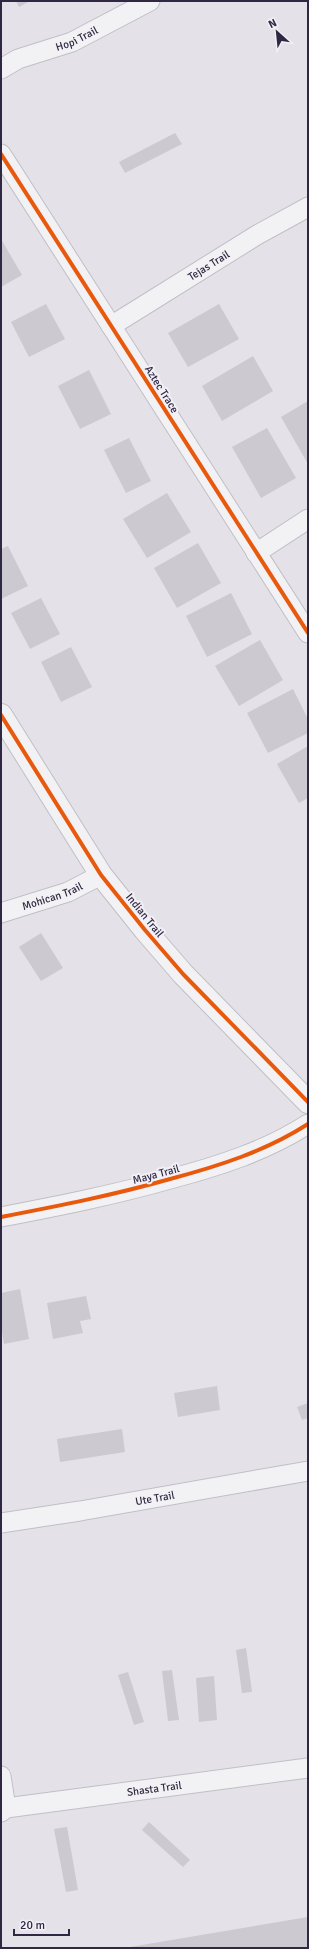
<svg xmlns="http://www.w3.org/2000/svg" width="309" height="1949" font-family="Signika,sans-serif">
  <rect width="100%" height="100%" fill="#e4e2e8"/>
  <!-- building -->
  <g fill="#ccc9d0">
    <path d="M16,1H30L19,7Z"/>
    <path d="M175,133L182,144L125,173L119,162Z"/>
    <path d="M1,239L22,275L1,287Z"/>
    <path d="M46,304L65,339L29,357L11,322Z"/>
    <path d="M219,304L239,339L188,367L168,333Z"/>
    <path d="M253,356L273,391L222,421L202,386Z"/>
    <path d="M89,370L111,414L80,429L58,386Z"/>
    <path d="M308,401V464L281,417Z"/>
    <path d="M267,428L296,478L261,498L232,447Z"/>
    <path d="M129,438L151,481L126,493L104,450Z"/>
    <path d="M167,493L191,532L147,558L123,519Z"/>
    <path d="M198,543L221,583L177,608L154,568Z"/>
    <path d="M8,546L28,586L1,599V549Z"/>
    <path d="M231,593L252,634L207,657L186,616Z"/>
    <path d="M41,598L60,634L30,649L11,613Z"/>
    <path d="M260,640L283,680L239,706L215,666Z"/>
    <path d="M71,647L92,687L61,702L41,662Z"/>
    <path d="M293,689L308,719V733L268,753L247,713Z"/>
    <path d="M308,746V798L299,803L277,764Z"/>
    <path d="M41,933L63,968L41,981L19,947Z"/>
    <path d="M20,1289L29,1339L4,1344L1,1326V1293Z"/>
    <path d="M86,1296L91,1319L80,1321L83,1333L53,1339L47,1303Z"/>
    <path d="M217,1386L220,1410L178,1417L174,1393Z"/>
    <path d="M308,1403V1418L302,1420L297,1407Z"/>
    <path d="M122,1429L125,1452L60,1462L57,1439Z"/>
    <path d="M246,1648L252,1692L242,1693L236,1650Z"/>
    <path d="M172,1670L179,1720L168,1721L162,1671Z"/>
    <path d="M128,1672L144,1722L134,1725L118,1675Z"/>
    <path d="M214,1676L217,1720L199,1722L196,1678Z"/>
    <path d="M149,1822L190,1860L183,1867L142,1830Z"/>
    <path d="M67,1827L78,1890L66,1892L54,1829Z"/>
    <path d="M308,1917V1948H130V1947Z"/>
  </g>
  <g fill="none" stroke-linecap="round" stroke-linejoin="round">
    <!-- minor casing -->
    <g stroke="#c1bfc6" stroke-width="21">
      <g id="minor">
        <path id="s1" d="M1,69L18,59L72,42L150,1"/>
        <path d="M1,154L308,633"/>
        <path id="s2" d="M111,326L257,235L308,207"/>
        <path d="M256,553L308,519"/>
        <path id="s3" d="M1,913L68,892L101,875"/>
        <path d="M1,1217C58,1206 114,1195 170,1179C219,1166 266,1151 308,1124"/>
        <path id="s4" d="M1,1523L80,1511L308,1471"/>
        <path d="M1,1776L6,1808"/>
        <path id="s5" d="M1,1812L6,1808L308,1768"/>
      </g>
    </g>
    <!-- tertiary casing -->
    <g stroke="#c1bfc6" stroke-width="24">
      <path id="tertiary" d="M1,715L101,875L145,930L183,974L308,1102"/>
    </g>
    <!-- minor -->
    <use href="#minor" stroke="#f2f2f4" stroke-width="19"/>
    <!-- tertiary -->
    <use href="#tertiary" stroke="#f2f2f4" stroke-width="22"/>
    <!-- cycleway casing -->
    <g stroke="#f2f0f7" stroke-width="6">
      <g id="cycleway">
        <path d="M1,154L308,633"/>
        <path d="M1,715L101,875L145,930L183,974L308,1102"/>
        <path d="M1,1217C58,1206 114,1195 170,1179C219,1166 266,1151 308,1124"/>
      </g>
    </g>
    <!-- cycleway -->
    <use href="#cycleway" stroke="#e8590c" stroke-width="4"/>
  </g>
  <g text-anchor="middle" stroke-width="4" stroke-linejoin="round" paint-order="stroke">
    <!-- street labels -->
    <g font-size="11" fill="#302842" stroke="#f2f0f7">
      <text dy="4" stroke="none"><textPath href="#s1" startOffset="82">Hopi Trail</textPath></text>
      <text dy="4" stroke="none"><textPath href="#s2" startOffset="115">Tejas Trail</textPath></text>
      <text transform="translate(162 389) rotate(58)" y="4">Aztec Trace</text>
      <text dy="4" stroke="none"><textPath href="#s3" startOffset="54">Mohican Trail</textPath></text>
      <text transform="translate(145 915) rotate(51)" y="4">Indian Trail</text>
      <text transform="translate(156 1174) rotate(-15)" y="4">Maya Trail</text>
      <text dy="4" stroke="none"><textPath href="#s4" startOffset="156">Ute Trail</textPath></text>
      <text dy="4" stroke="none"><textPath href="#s5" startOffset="156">Shasta Trail</textPath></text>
    </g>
  </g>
  <!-- border -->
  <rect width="309" height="1949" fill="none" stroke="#302842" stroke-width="4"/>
  <!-- north arrow -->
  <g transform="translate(277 32) rotate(333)" stroke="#f2f0f7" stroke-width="3" paint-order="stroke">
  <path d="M0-3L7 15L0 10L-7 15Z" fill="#302842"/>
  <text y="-6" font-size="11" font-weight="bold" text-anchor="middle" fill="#302842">N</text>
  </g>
  <!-- scale -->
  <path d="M14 1929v6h55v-6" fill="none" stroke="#302842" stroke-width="2"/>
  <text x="20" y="1929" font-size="12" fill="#302842" stroke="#f2f0f7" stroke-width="3" paint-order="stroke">20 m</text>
</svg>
